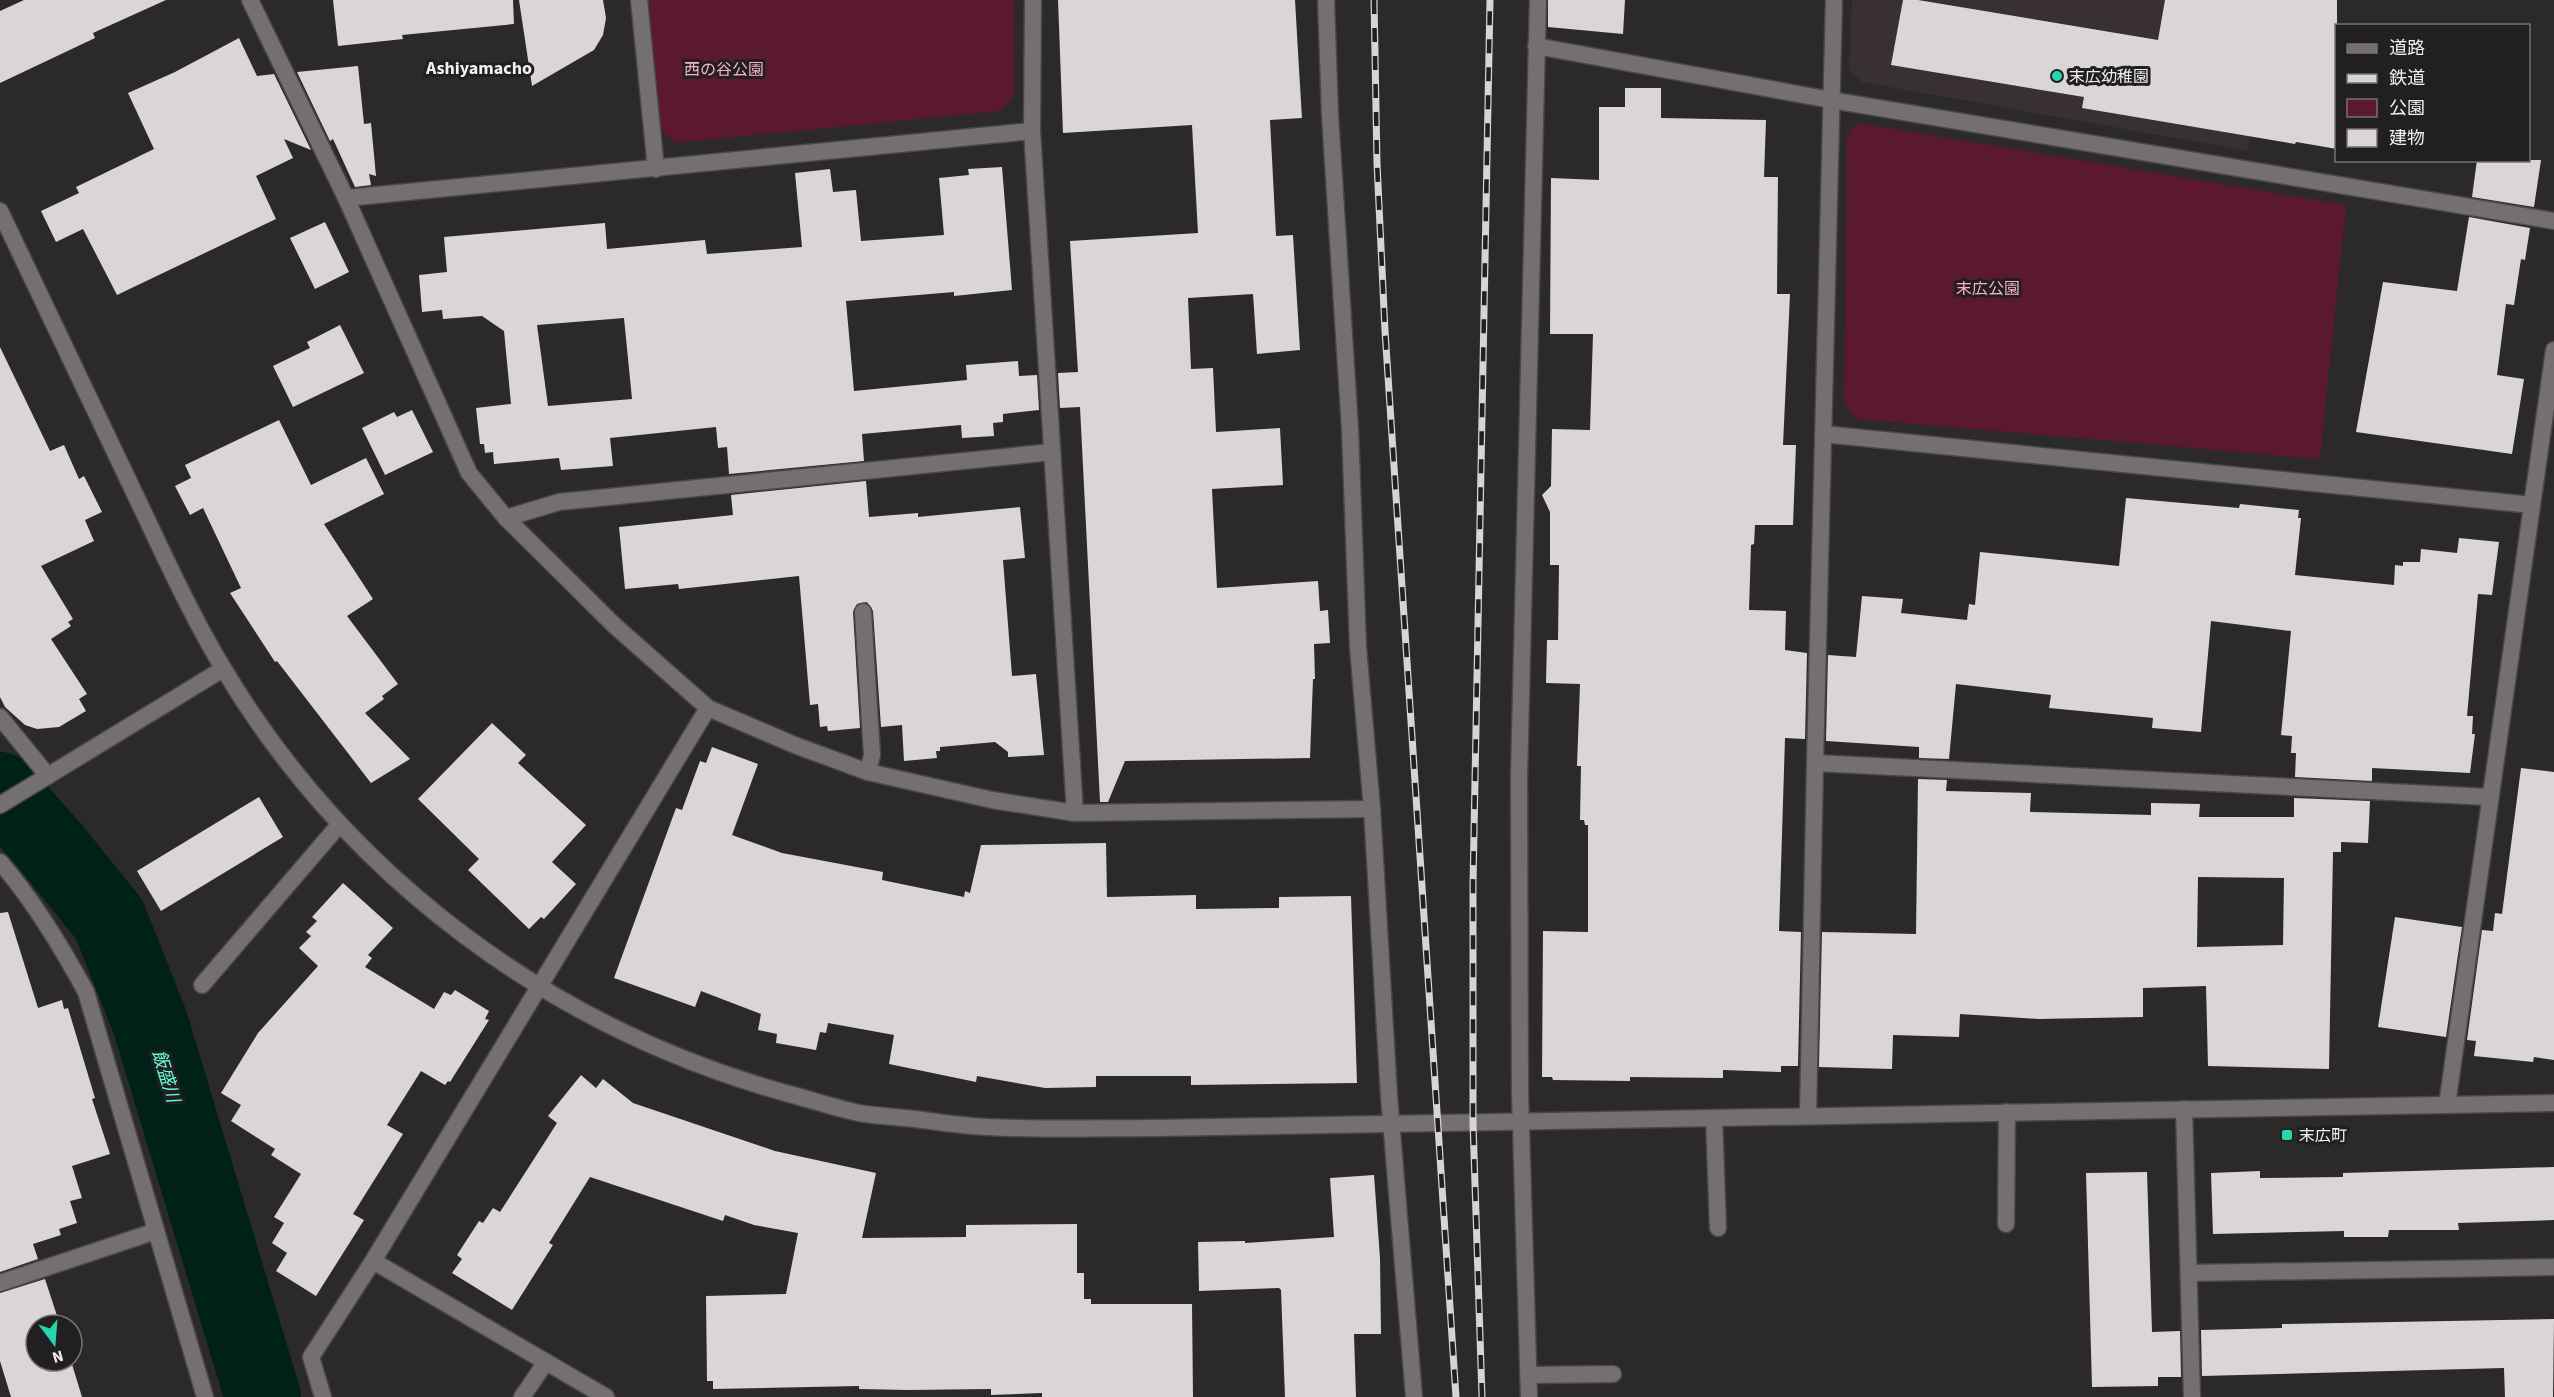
<svg xmlns="http://www.w3.org/2000/svg" width="2554" height="1397" font-family="'Source Sans 3','Noto Sans JP',sans-serif">
  <rect width="100%" height="100%" fill="#2c2929"/>
  <!-- built -->
  <path fill="#393032" d="M1852,0H2268L2248,151L1862,82L1849,69Z"/>
  <!-- green -->
  <g fill="#5b1930">
    <path d="M647,0H1014V96L1001,111L675,143L659,128Z"/>
    <path d="M1858,123L2346,205L2320,459L1856,419L1844,401L1847,133Z"/>
  </g>
  <g fill="none" stroke-linecap="round" stroke-linejoin="round">
    <!-- river -->
    <path stroke="#002118" stroke-width="76" d="M0,790L50,846L109,919L150,1022L263,1397"/>
  </g>
  <!-- building -->
  <g fill="#dad6d7" fill-rule="evenodd">
    <path d="M24,0H166L93,33L95,38L0,83V11Z"/>
    <path d="M333,0H513L514,24L402,35L403,39L338,46Z"/>
    <path d="M519,0H603L606,18L603,35L594,50L532,86Z"/>
    <path d="M1058,0H1295L1299,69L1302,118L1270,120L1276,236L1293,235L1300,350L1257,354L1253,294L1188,298L1191,369L1213,368L1216,432L1280,428L1283,485L1212,489L1217,588L1318,581L1320,611L1328,610L1330,643L1314,644L1315,679H1313L1310,758L1125,761L1108,802H1100L1080,407L1060,408L1058,373L1078,372L1070,241L1198,233L1192,125L1063,133Z"/>
    <path d="M1548,0H1625L1623,34L1548,27Z"/>
    <path d="M1903,0H1918L2158,40L2165,0H2337V149L2296,142L2295,144L2082,108L2084,97L1891,65Z"/>
    <path d="M239,38L257,76L274,74L311,150L284,139L293,158L256,176L276,219L117,295L83,229L56,242L41,211L79,193L76,187L154,149L128,93L175,72Z"/>
    <path d="M358,66L364,124L371,123L376,176L369,174L371,185L355,187L333,139L330,141L297,72Z"/>
    <path d="M1625,88H1661V118L1766,120L1764,177H1778L1777,294H1790L1783,445H1796L1793,525H1755L1754,544L1751,545L1749,610L1786,611L1785,650L1807,653L1805,739L1785,738L1779,931L1801,932L1798,1066H1781V1072L1723,1070V1078L1630,1077V1081L1553,1080L1552,1077H1542L1543,931L1588,932V825H1585L1584,820H1580L1581,766H1577L1580,684L1546,683L1547,640H1558L1559,565H1550V512L1542,495L1551,486L1552,429L1590,430L1593,334H1550L1551,178L1599,180V107H1625Z"/>
    <path d="M2477,160H2541L2534,207L2472,197Z"/>
    <path d="M1002,167L1012,290L954,296V292L846,301L854,391L967,380L966,365L1018,361L1019,376L1037,375L1039,410L1003,414V422L993,423L994,436L962,438L961,425L862,434L864,461L729,474L727,447L718,448L716,427L610,438L613,466L561,470L559,458L494,464L493,452L485,453L484,444H480L476,408L511,404L504,331L482,316L443,319L442,310L422,312L419,275L447,272L444,237L605,223L607,249L705,240L707,254L802,247L795,173L830,169L833,192L856,190L861,241L944,235L939,178L969,175L968,169ZM624,318L632,399L548,406L537,325Z"/>
    <path d="M2469,217L2530,228L2525,260L2521,259L2514,305L2506,304L2497,375L2524,379L2512,454L2356,432L2383,282L2457,291Z"/>
    <path d="M325,222L349,272L315,289L290,238Z"/>
    <path d="M340,325L364,373L293,407L273,366L310,348L307,342Z"/>
    <path d="M0,347L50,451L64,445L79,479L84,476L102,512L85,520L94,541L41,566L73,619L68,622L71,626L51,639L87,694L79,699L86,711L59,727L37,729L25,725L5,707L0,697Z"/>
    <path d="M412,410L433,452L385,475L362,428L394,412L397,417Z"/>
    <path d="M279,420L311,485L366,458L384,494L324,524L373,599L347,616L398,684L382,696L384,699L365,713L410,759L371,783L277,661L275,662L230,593L241,588L203,508L190,515L175,486L191,478L185,465Z"/>
    <path d="M866,481L869,517L918,513V517L1020,507L1025,558L1003,560L1012,676L1036,674L1044,755L1008,757V752L995,742L940,747V751H936L937,758L904,761L902,725L881,727L873,611L867,602L857,604L853,612L860,728L828,731L827,726L820,727L818,704L810,705L799,576L679,589L678,584L625,589L619,527L733,515L731,495Z"/>
    <path d="M2126,498L2239,508L2240,504L2299,510L2298,518H2301L2295,575L2394,585L2395,565L2403,566V562H2420L2421,549L2457,553L2459,538L2499,542L2492,595L2478,594L2467,716H2473L2472,734H2475L2470,773L2372,768V781L2295,777L2296,753H2291L2292,736L2281,735L2291,631L2211,621L2201,732L2152,728L2153,718L2049,708L2051,695L1956,684L1949,759L1919,758V747L1826,741L1828,655L1856,657L1862,596L1903,599L1901,613L1967,620L1969,604L1975,605L1980,552L2119,566Z"/>
    <path d="M492,723L526,755L518,763L586,825L552,862L576,884L544,919L541,917L529,929L468,870L479,859L418,799Z"/>
    <path d="M712,747L758,764L732,835L782,853L883,872L882,880L964,897L965,891L970,893L981,845L1106,843L1107,897L1196,895V909L1279,908V897L1351,896L1357,1083L1191,1085V1076H1096V1087L1045,1088L977,1076L976,1082L889,1064L894,1035L828,1023L826,1033L820,1032L816,1050L776,1043L777,1034L758,1030L761,1014L701,991L695,1007L614,978L676,808L682,810L700,761L706,763Z"/>
    <path d="M2521,768L2554,772V1060L2534,1057L2533,1062L2474,1056L2476,1041L2467,1040L2482,930L2493,931L2495,913L2502,914Z"/>
    <path d="M1918,779L1947,780L1946,791L2031,793L2030,812L2151,815V803L2200,804L2199,817H2294V798L2370,801L2368,843L2341,842V852H2333L2329,1069L2208,1066L2206,986L2143,988V1017L2039,1019L1960,1014L1959,1037L1893,1035L1892,1069L1819,1067L1822,932L1916,934ZM2198,877L2284,878L2283,945L2197,947Z"/>
    <path d="M259,797L283,837L161,911L137,871Z"/>
    <path d="M343,883L393,928L368,955L372,958L365,967L434,1009L444,992L451,995L455,990L489,1011L485,1019L489,1020L450,1082L448,1081L445,1085L421,1071L387,1125L403,1134L353,1214L364,1220L316,1296L276,1271L287,1253L272,1243L284,1223L274,1217L301,1174L271,1155L275,1149L231,1121L241,1105L221,1093L258,1033L318,966L299,948L311,936L306,932L317,921L312,917Z"/>
    <path d="M8,912L38,1008L62,1000L64,1009L68,1008L95,1098L92,1099L110,1154L72,1166L82,1198L70,1201L77,1223L59,1229L61,1235L33,1244L38,1259L0,1272V913Z"/>
    <path d="M2395,917L2462,927L2446,1037L2378,1027Z"/>
    <path d="M581,1075L596,1088L603,1079L633,1103L775,1151L876,1173L862,1238L966,1237V1225L1077,1224V1273H1084V1299H1091V1304H1192L1193,1397H1042V1393L991,1395V1389L908,1390L859,1389V1386L713,1389V1381H707L706,1296L786,1294L798,1233L754,1225L725,1215L723,1221L590,1177L549,1243L553,1245L512,1310L452,1273L462,1259L457,1255L479,1221L483,1223L493,1208L500,1212L557,1123L548,1116Z"/>
    <path d="M2554,1167V1220L2458,1223L2459,1230H2389L2388,1237H2344V1231L2213,1234L2211,1173L2260,1171V1178L2343,1177V1173Z"/>
    <path d="M2147,1172L2152,1332L2180,1331L2181,1377H2158V1386L2092,1387L2086,1173Z"/>
    <path d="M1374,1175L1380,1258L1381,1334H1354L1356,1397H1285L1281,1290L1279,1288L1199,1291L1198,1242L1245,1241V1243L1334,1237L1330,1178Z"/>
    <path d="M45,1279L60,1325H36V1361H71L82,1397H11L0,1361V1293Z"/>
    <path d="M2554,1319L2553,1397H2505L2504,1368L2202,1376L2201,1330L2282,1328V1324Z"/>
  </g>
  <g fill="none" stroke-linecap="round" stroke-linejoin="round">
    <!-- service casing -->
    <g stroke="#494647" stroke-width="19">
      <g id="service">
        <path d="M863,612L872,755L868,772"/>
        <path d="M1714,1118L1718,1228"/>
        <path d="M2006,1224L2007,1112"/>
        <path d="M1528,1375L1613,1374"/>
      </g>
    </g>
    <!-- minor casing -->
    <g stroke="#494647" stroke-width="19">
      <g id="minor">
        <path d="M250,0L346,198L469,473L506,518L615,626L708,708L797,746L868,772L992,800L1075,813L1372,809"/>
        <path d="M639,0L656,169"/>
        <path d="M1033,0L1032,131L1075,813"/>
        <path d="M1326,0L1330,115L1350,429L1358,647L1372,809L1389,1096L1414,1397"/>
        <path d="M1536,46L1831,100L2554,221"/>
        <path d="M346,198L1032,131"/>
        <path d="M1823,434L2532,505"/>
        <path d="M506,518L559,502L1052,452"/>
        <path d="M0,717L48,776"/>
        <path d="M1815,763L2490,797"/>
        <path d="M0,862C34,901 61,946 86,992L205,1397"/>
        <path d="M202,985L339,825"/>
        <path d="M2447,1105L2554,350"/>
        <path d="M2184,1109L2192,1397"/>
        <path d="M1808,1116L1815,763L1834,0"/>
        <path d="M373,1261L606,1397"/>
        <path d="M2189,1273L2554,1267"/>
        <path d="M0,1283L156,1231"/>
        <path d="M323,1397L311,1357L373,1261L708,708"/>
        <path d="M522,1397L546,1362"/>
        <path d="M1529,1397L1520,1093L1519,777L1538,0"/>
      </g>
    </g>
    <!-- tertiary casing -->
    <g stroke="#494647" stroke-width="19">
      <g id="tertiary">
        <path d="M0,211C44,303 88,396 132,488C161,548 188,610 223,668C349,879 553,1029 789,1094C812,1100 835,1108 859,1113C877,1116 896,1117 915,1119C939,1122 963,1126 987,1127C1043,1130 1100,1128 1157,1128L2554,1103"/>
        <path d="M0,805L223,669"/>
      </g>
    </g>
    <!-- service -->
    <use href="#service" stroke="#747071" stroke-width="16"/>
    <!-- minor -->
    <use href="#minor" stroke="#747071" stroke-width="16"/>
    <!-- tertiary -->
    <use href="#tertiary" stroke="#747071" stroke-width="16"/>
    <!-- rail casing -->
    <g stroke="#d6d4d4" stroke-width="7">
      <g id="rail">
        <path d="M1374,0L1377,163L1385,331L1456,1397"/>
        <path d="M1482,1397L1473,1123V885L1490,0"/>
      </g>
    </g>
    <!-- rail -->
    <use href="#rail" stroke="#221f20" stroke-width="4.5" stroke-dasharray="14" stroke-linecap="butt"/>
  </g>
  <!-- markers -->
  <g fill="#24d5ae" stroke="#221f20" stroke-width="2">
    <circle cx="2057" cy="76" r="6"/>
    <rect x="2281" y="1129" width="12" height="12" rx="3"/>
  </g>
  <g text-anchor="middle" stroke-width="6" stroke-linejoin="round" paint-order="stroke">
    <!-- park labels -->
    <g font-size="16" fill="#f8b0c2" stroke="#221f20">
      <text x="724" y="75">西の谷公園</text>
      <text x="1988" y="294">末広公園</text>
    </g>
    <!-- poi labels -->
    <g font-size="16" fill="#f1efef" stroke="#221f20" text-anchor="start">
      <text x="2069" y="82">末広幼稚園</text>
      <text x="2299" y="1141">末広町</text>
    </g>
    <!-- neighbourhood labels -->
    <g font-size="18" font-weight="bold" fill="#f1efef" stroke="#221f20">
      <text x="479" y="74">Ashiyamacho</text>
    </g>
    <!-- water labels -->
    <g font-size="18" font-style="italic" fill="#60fed6" stroke="#221f20">
      <text transform="translate(166 1076) rotate(73)" y="6">飯盛川</text>
    </g>
  </g>
  <!-- legend -->
  <rect x="2335" y="24" width="195" height="138" fill="#221f20" stroke="#757273" stroke-width="1.5"/>
  <rect x="2347" y="44" width="30" height="9" fill="#747071" stroke="#757273" stroke-width="1.5"/>
  <text x="2389" y="54" font-size="18" fill="#f1efef">道路</text>
  <rect x="2347" y="74" width="30" height="9" fill="#d6d4d4" stroke="#757273" stroke-width="1.5"/>
  <text x="2389" y="84" font-size="18" fill="#f1efef">鉄道</text>
  <rect x="2347" y="99" width="30" height="18" fill="#5b1930" stroke="#757273" stroke-width="1.5"/>
  <text x="2389" y="114" font-size="18" fill="#f1efef">公園</text>
  <rect x="2347" y="129" width="30" height="18" fill="#dad6d7" stroke="#757273" stroke-width="1.5"/>
  <text x="2389" y="144" font-size="18" fill="#f1efef">建物</text>
  <!-- north arrow -->
  <g transform="translate(54 1343) rotate(164)"><circle r="28" fill="#221f20" stroke="#757273" stroke-width="1.5"/>
  <path d="M0-4.5L10 22L0 15L-10 22Z" fill="#24d5ae"/>
  <text y="-9" font-size="16" font-weight="bold" text-anchor="middle" fill="#f1efef">N</text>
  </g>
</svg>
